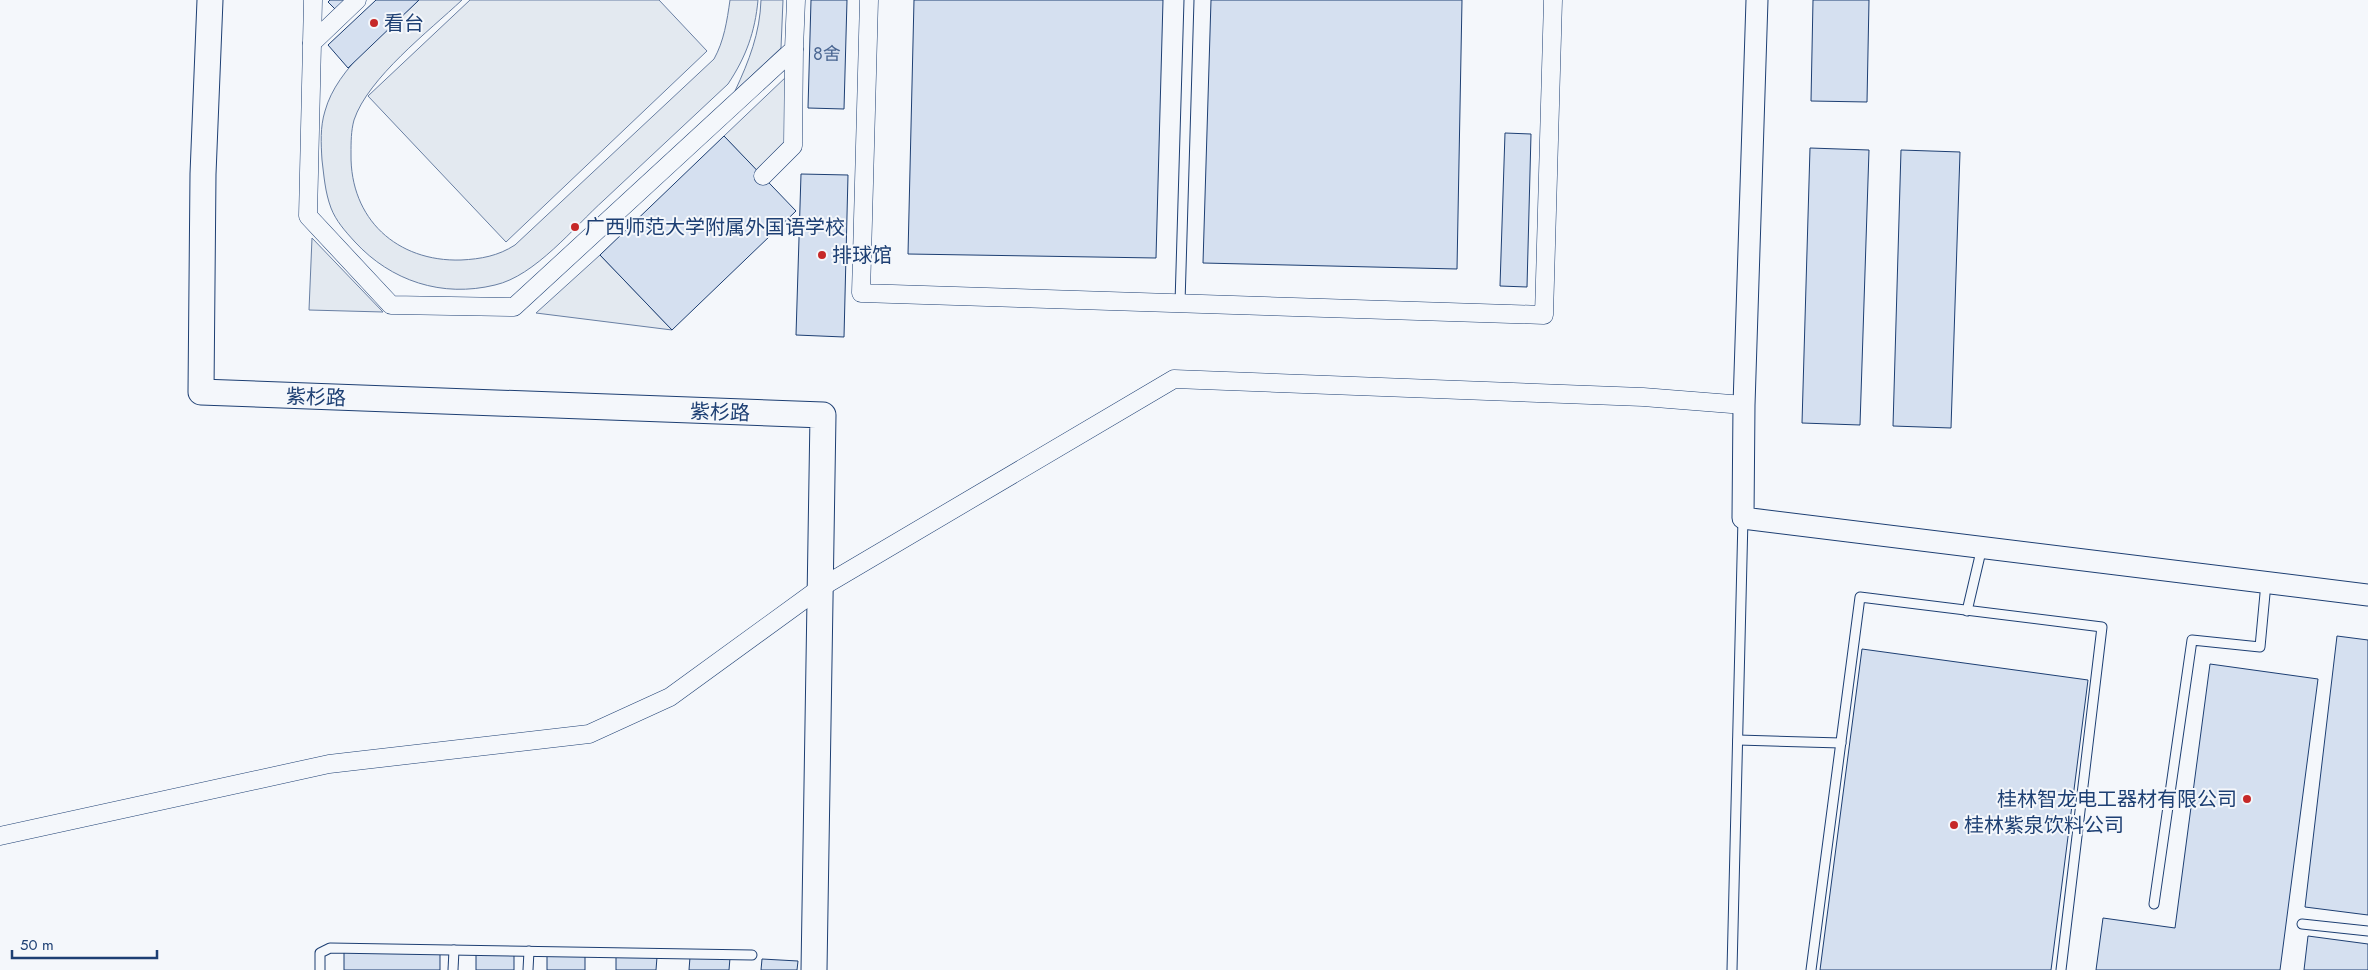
<svg xmlns="http://www.w3.org/2000/svg" width="2368" height="970" font-family="Jost,'Noto Sans SC',sans-serif">
  <rect width="100%" height="100%" fill="#f4f7fb"/>
  <!-- green -->
  <g fill="#e3e9f0" stroke="#687fa3">
    <path d="M419,0H462C429,31 368,78 354,120C351,131 351,142 351,154C350,219 397,262 461,260C481,259 498,256 515,245L714,59C724,41 727,21 730,0H758C755,32 746,57 728,84C687,123 645,161 604,200C574,227 535,276 495,285C442,298 391,281 355,242C345,231 336,221 331,208C325,192 324,176 322,160C321,144 320,127 325,111C337,67 387,31 419,0Z"/>
    <path d="M470,0H659L707,51L506,242L368,96Z"/>
    <path d="M761,0H783L781,48L735,91C749,61 760,33 761,0Z"/>
    <path d="M787,76V140L756,170L724,136Z"/>
    <path d="M312,238L383,312L309,310Z"/>
    <path d="M600,255L672,330L536,313Z"/>
  </g>
  <!-- building -->
  <g fill="#d5e0f0" stroke="#1d3f73">
    <path d="M330,0H349L336,10L328,2Z"/>
    <path d="M376,0H419L348,68L328,45Z"/>
    <path d="M811,0H847L844,109L808,108Z"/>
    <path d="M914,0H1163L1156,258L908,254Z"/>
    <path d="M1211,0H1462L1457,269L1203,263Z"/>
    <path d="M1813,0H1869L1867,102L1811,101Z"/>
    <path d="M1505,133L1531,134L1527,287L1500,286Z"/>
    <path d="M724,136L796,211L672,330L600,255Z"/>
    <path d="M1810,148L1869,150L1860,425L1802,423Z"/>
    <path d="M1901,150L1960,152L1951,428L1893,426Z"/>
    <path d="M801,174L848,175L844,337L796,335Z"/>
    <path d="M2337,636L2368,640V915L2305,907Z"/>
    <path d="M1862,649L2088,680L2051,970H1820Z"/>
    <path d="M2210,664L2318,679L2280,970H2096L2103,918L2175,928Z"/>
    <path d="M2308,936L2368,944V970H2304Z"/>
    <path d="M344,952L440,954V970H344Z"/>
    <path d="M476,953L514,955V970H476Z"/>
    <path d="M547,955L585,956V970H547Z"/>
    <path d="M616,956L657,957L656,970H616Z"/>
    <path d="M690,957L730,958L729,970H689Z"/>
    <path d="M762,959L798,961L797,970H761Z"/>
  </g>
  <g fill="none" stroke-linecap="round" stroke-linejoin="round">
    <!-- service casing -->
    <g stroke="#1d3f73" stroke-width="11">
      <g id="service">
        <path d="M1180,303L1189,0"/>
        <path d="M1967,611L1982,547"/>
        <path d="M1738,740L1841,743"/>
        <path d="M2154,904L2192,640L2260,647L2266,583"/>
        <path d="M2302,924L2368,931"/>
        <path d="M320,970V953L330,948L752,955"/>
        <path d="M453,970L454,950"/>
        <path d="M528,970L529,951"/>
        <path d="M1732,970L1743,518"/>
        <path d="M1811,970L1860,597L2102,627L2061,970"/>
      </g>
    </g>
    <!-- minor casing -->
    <g stroke="#1d3f73" stroke-width="19">
      <g id="minor">
        <path d="M313,0L308,216L391,305L514,307L794,49L796,0"/>
        <path d="M869,0L861,293L1544,315L1553,0"/>
        <path d="M312,43L357,0"/>
        <path d="M763,176L793,146L794,49"/>
        <path d="M0,836L329,764L589,734L670,697L820,588L1174,379L1643,397L1744,405"/>
      </g>
    </g>
    <!-- tertiary casing -->
    <g stroke="#1d3f73" stroke-width="23">
      <path id="tertiary" d="M1757,0L1744,405L1743,518L2368,595"/>
    </g>
    <!-- secondary casing -->
    <g stroke="#1d3f73" stroke-width="27">
      <path id="secondary" d="M210,0L203,174L201,392L823,415L814,970"/>
    </g>
    <!-- service -->
    <use href="#service" stroke="#f4f7fb" stroke-width="9"/>
    <!-- minor -->
    <use href="#minor" stroke="#f4f7fb" stroke-width="18"/>
    <!-- tertiary -->
    <use href="#tertiary" stroke="#f4f7fb" stroke-width="21"/>
    <!-- secondary -->
    <use href="#secondary" stroke="#f4f7fb" stroke-width="25"/>
  </g>
  <!-- markers -->
  <g fill="#c62828" stroke="#f4f7fb" stroke-width="2">
    <circle cx="374" cy="23" r="5"/>
    <circle cx="575" cy="227" r="5"/>
    <circle cx="822" cy="255" r="5"/>
    <circle cx="2247" cy="799" r="5"/>
    <circle cx="1954" cy="825" r="5"/>
  </g>
  <g text-anchor="middle" stroke-width="4" stroke-linejoin="round" paint-order="stroke">
    <!-- number labels -->
    <g font-size="18" fill="#4b6792">
      <text x="827" y="60">8舍</text>
    </g>
    <!-- poi labels -->
    <g font-size="20" fill="#1d3f73" stroke="#f4f7fb" text-anchor="start">
      <text x="384" y="30">看台</text>
      <text x="585" y="234">广西师范大学附属外国语学校</text>
      <text x="832" y="262">排球馆</text>
      <text x="2237" y="806" text-anchor="end">桂林智龙电工器材有限公司</text>
      <text x="1964" y="832">桂林紫泉饮料公司</text>
    </g>
    <!-- street labels -->
    <g font-size="20" fill="#1d3f73" stroke="#f4f7fb">
      <text transform="translate(316 397) rotate(2)" y="7">紫杉路</text>
      <text transform="translate(720 412) rotate(2)" y="7">紫杉路</text>
    </g>
  </g>
  <!-- scale -->
  <path d="M12 950v8h145v-8" fill="none" stroke="#1d3f73" stroke-width="2.5"/>
  <text x="20" y="950" font-size="15" fill="#1d3f73" stroke="#f4f7fb" stroke-width="4" paint-order="stroke">50 m</text>
</svg>
